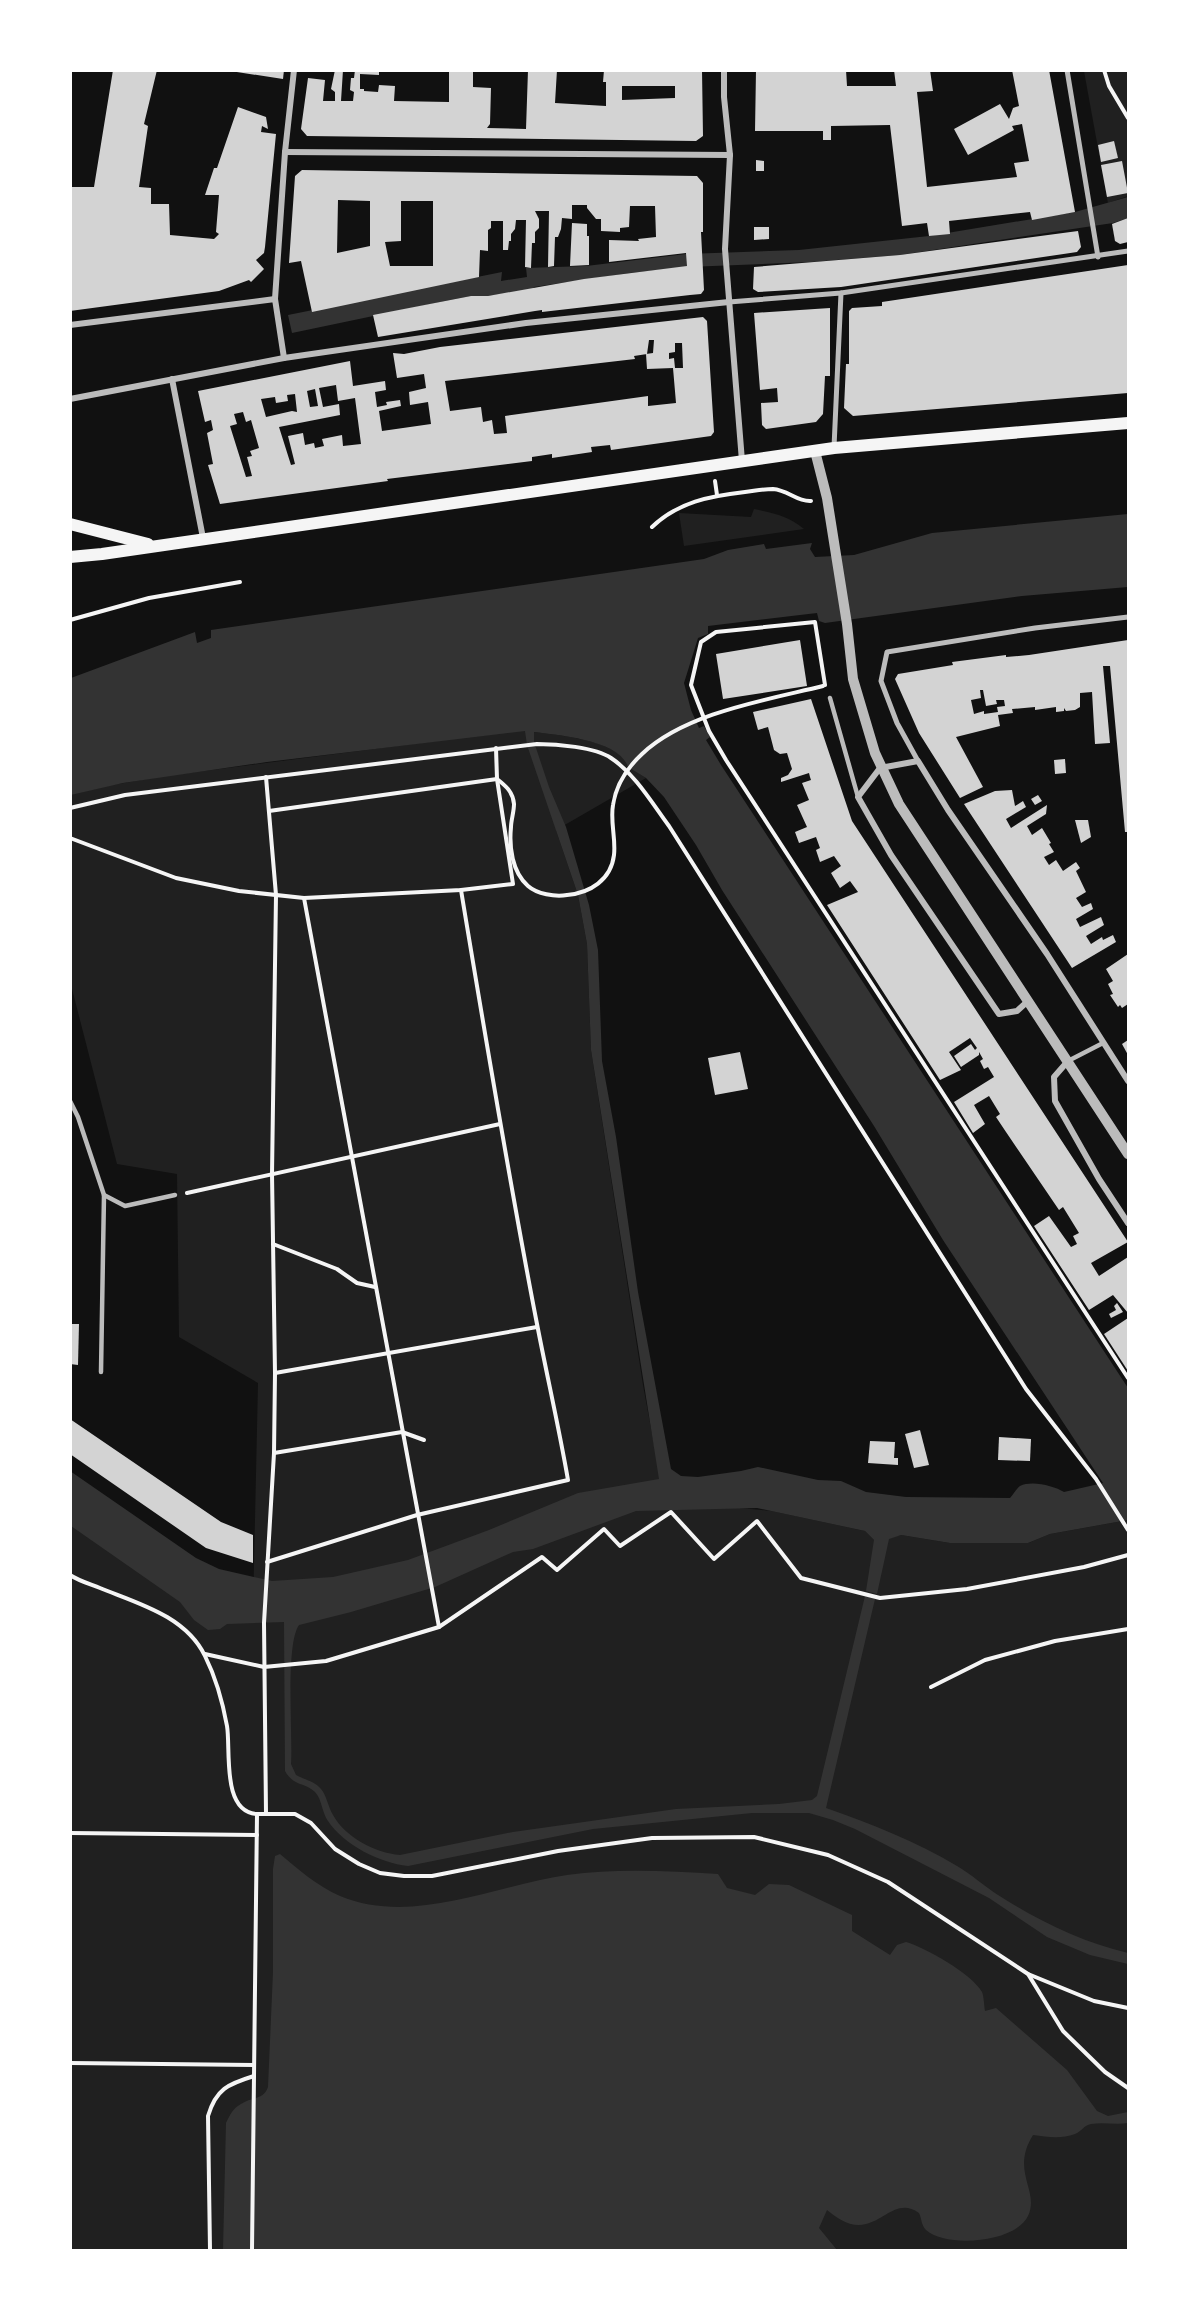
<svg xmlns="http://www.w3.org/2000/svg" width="1199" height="2321" font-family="'Archivo Narrow',sans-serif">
  <rect width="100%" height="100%" fill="#111"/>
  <!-- green -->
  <g fill="#202020">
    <path d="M1084,71H1128V196L1108,203Z"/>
    <path d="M754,509C773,513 789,516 804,529L684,546L679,513L751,517Z"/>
    <path d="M521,730C547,735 619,737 629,767L646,778L556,830L578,895L587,944L591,1050L643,1385L660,1477L729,1507L772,1511L865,1531L874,1540L901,1535L950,1543H1028L1050,1534L1128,1520V2250H71V1511L253,1610L258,1383L179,1337L177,1174L117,1164L71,985L70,795L112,785L165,776Z"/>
  </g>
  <!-- water -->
  <g fill="#333" fill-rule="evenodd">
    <path d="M1128,197V218L1113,223L900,255L811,262L687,267L630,273L534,287L533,289L488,296H471L445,301L292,333L288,315L502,272L501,281L527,277L526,268L586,266L686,254L799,250L929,236L1075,212Z"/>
    <path d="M1128,514V587L1022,596L825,623L819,621L817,613L708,626V634L698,638L684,683L691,710L699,728L704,726L710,737L706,740L721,765L1128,1388V1520L1050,1534L1028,1543H950L901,1535L889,1539L877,1594L866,1591L874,1540L865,1531L757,1508L636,1511L533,1549L513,1552L435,1587L351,1612L299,1625C285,1645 293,1736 291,1764L296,1775C303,1779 316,1782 321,1789C327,1796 328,1807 333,1815C345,1837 375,1853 400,1855L513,1832L676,1809L779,1804L812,1800L817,1796L865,1596L875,1599L826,1808C871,1824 916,1841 957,1866C971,1874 984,1886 998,1895C1039,1921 1081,1942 1128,1953V1964L1090,1955L1047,1937L989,1898L956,1881L855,1829L833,1820L809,1813H752L593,1829L408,1866C380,1863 344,1845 328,1821C322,1813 322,1799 315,1792C305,1782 294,1787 285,1771L284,1622L227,1624L220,1629L208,1630L194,1620L180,1602L71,1526L70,1471L196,1558L219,1569L272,1581L333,1577L408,1560L489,1530L578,1493L659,1479L591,1050L587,944L578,895L527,745L525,731L267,762L123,783L71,795V678L195,632L197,643L211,638V630L704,559L728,550L764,544L766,549L812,543L810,549L815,557L854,555L932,533ZM534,732C557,735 620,740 628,767L646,778L664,797L696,845L722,890L874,1126L943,1240L1103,1483L1064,1492C1054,1486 1032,1480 1020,1486C1017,1488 1013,1495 1010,1498L906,1497L866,1492L841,1481L818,1480L758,1467L741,1471L698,1477L681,1476L671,1469L638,1292L616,1137L602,1061L598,950L589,905L566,827L549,787L534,742Z"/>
    <path d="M280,1854C298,1869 317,1886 340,1896C412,1926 494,1886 567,1875C617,1868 668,1871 718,1874L727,1888L755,1895L769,1884L789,1885L852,1915V1931L890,1955L897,1945L906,1942C926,1948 971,1973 982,1992C984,1997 984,2005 985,2011L996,2008L1067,2070L1097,2111L1108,2116L1128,2112V2123C1116,2125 1103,2122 1091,2124C1084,2125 1081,2132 1075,2134C1061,2139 1048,2137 1033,2135C1010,2172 1040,2190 1028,2216C1015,2243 946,2248 926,2230C921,2225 922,2219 919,2213C898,2198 885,2220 866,2224C851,2228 838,2219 827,2210L819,2228L837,2250H223L226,2123C230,2115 233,2108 241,2104C251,2097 264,2100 268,2087L273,1972V1869L275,1856Z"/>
  </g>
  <!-- building -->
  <g fill="#d3d3d3" fill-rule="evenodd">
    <path d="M113,70H157L144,124L148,126L139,187L151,188V204H169L170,235L214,239L219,234L216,232L219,195H205L214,168H217L238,107L266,117L268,129L262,126L261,132L276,134L265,247L264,253L256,260L264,269L251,282L249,280L219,291L70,311V187H94Z"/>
    <path d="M224,70H284L283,79Z"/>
    <path d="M335,70H343L341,101H353L354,92L350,90L351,78H354L355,70H379V75L360,74V89H364V91L378,92L379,85L395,86L394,101L449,102V70H473V87L491,88L490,124L487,128L526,129L528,70H557L555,103L606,106V82H603L604,70H702L703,136L696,141L307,136L301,129L308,78L325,80L323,101H335V92L331,89ZM622,86H675V98L622,100Z"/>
    <path d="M756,70H846L847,86H896L894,70H930L933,91L917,92L927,187L1017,177L1014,163L1029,161L1022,124L1012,126L1014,130L968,155L954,129L1000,104L1009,119L1013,108L1019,106L1012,70H1049L1075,212L1032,220L1030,212L949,221L950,234L929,236L927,223L902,226L890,125L831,126V140H823V131H755Z"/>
    <path d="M1114,141L1118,158L1101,162L1098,145Z"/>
    <path d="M756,160L764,161V171H756Z"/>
    <path d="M1122,161L1128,193L1107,197L1101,165Z"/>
    <path d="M302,170L697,176L703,183V232H701L704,290L701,294L690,295L542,312V310L535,311L378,337L373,315L471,296H488L584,279L687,266L686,253L609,262V240L639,241L638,239L656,237L655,206H630L629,227L620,228V232L601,231V219H596L587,208V205H572V219L562,218L561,229L558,237H555L554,266L548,267L549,211H535L539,219V228L535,232V243H532L531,268L525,267L526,220H516L515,229L511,234V241H509L508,250H503V221H491V228L488,230V251L480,250L479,277L312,312L301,261L289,263L295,176ZM338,200L370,201V246L337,253ZM401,201H433V266H390L385,242L401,241Z"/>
    <path d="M1128,218V242L1120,244L1115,241L1112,224Z"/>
    <path d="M572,223L587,224V236H589V265L570,266Z"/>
    <path d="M754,227H769V239L754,240Z"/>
    <path d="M1078,231L1081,247L1077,252L841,287L758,292L753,289L754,267L900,255Z"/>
    <path d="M1128,265V393L853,416L844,408L846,364H849V311L852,308L882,306V302Z"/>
    <path d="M830,308V376H825L823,414L816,422L766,429L762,425L761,403L778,402L777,388L760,390L754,313Z"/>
    <path d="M703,317L707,321L714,432L711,436L611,450L610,445L591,447L592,452L552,458V454L532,457V461L387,479L388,481L220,504L208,465L213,464L207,433L213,430L211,420L205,422L198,391L350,361L353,386L385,381L386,390L375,392L377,407L387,405L386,402L400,400L401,406L379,411L382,431L431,424L428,402L410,405L409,392L426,388L424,374L397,378L393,353L404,354L440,347ZM649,340H654L653,353L646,354L647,369L673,368L676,403L648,406V396L505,416L507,433L494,434L492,420L483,422L481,407L450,411L445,381L635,359L634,356L647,354ZM675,343H682L683,368H675L674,358L669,359V353L675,352ZM336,385L338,401L355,398L361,444L343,446L342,435L322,439L324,446L315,448L314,443L305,445L303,433L288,436L295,464L291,465L279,427L340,415L339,404L323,407L319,388ZM315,389L318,406L310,407L307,391ZM295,394L297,412L292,411L266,417L261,399L275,397L276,403L288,401L287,395ZM243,412L246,422L251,420L259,448L250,451L252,456L247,457L252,476L246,477L230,426L237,424L234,414Z"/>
    <path d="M800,640L807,686L723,699L716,654Z"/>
    <path d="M1128,640V832H1125L1110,666H1103L1110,743L1095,744L1092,692L1080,693V707L1075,710L1066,711L1064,708V711L1056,712V707L1035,710V707L1012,709L1013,713L998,715L1000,726L956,737L983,787L960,798L919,733L895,679L898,674L953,665L952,662L1006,655V657L1029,655ZM980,690H983L986,706L997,704L996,700H1004L1005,706L997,707L998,712L984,714V711L974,714L971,700L981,698Z"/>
    <path d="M811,699L852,821L1128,1242L1091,1263L1099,1276L1128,1257V1313L1113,1295L1089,1310L1034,1226L1049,1216L1071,1247L1077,1244L1073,1236L1079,1233L1063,1207L1059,1210L1006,1132L996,1117L1000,1114L989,1096L974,1105L985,1124L973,1133L954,1102L994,1077L988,1067L984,1069L980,1061L983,1059L979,1052V1055L961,1067L954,1056L971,1044L975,1050L977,1048L970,1038L949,1052L961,1070L940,1080L827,905L858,892L850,881L840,888L831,873L841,866L834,856L820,862L816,850L820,848L816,837L799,843L795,832L807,827L797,805L809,800L802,783L811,780L810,777L809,773L781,782V778L788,775L792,769L787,753L780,754L774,750L768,727L758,730L753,712Z"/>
    <path d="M1065,759L1066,773L1055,774L1054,760Z"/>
    <path d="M1012,790L1015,806L1023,801L1026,807L1006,819L1011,828L1047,805L1046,814L1027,826L1032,835L1042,828L1051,843L1049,844L1054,852L1044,857L1049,865L1056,860L1063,871L1076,862L1080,868L1076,871L1086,892L1076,898L1082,907L1091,903L1093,909L1076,919L1080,927L1101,917L1104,925L1086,936L1091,944L1102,937L1103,940L1113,935L1116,942L1072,968L964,804L995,791Z"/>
    <path d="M1038,795L1042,801L1035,805L1031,799Z"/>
    <path d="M1075,820H1088L1091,837L1081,843Z"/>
    <path d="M1128,954V1004L1122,1008L1120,1005L1118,1007L1110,995L1113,994L1108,984L1113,981L1106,969Z"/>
    <path d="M1128,1040V1055L1122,1044Z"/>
    <path d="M740,1052L748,1089L715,1095L708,1058Z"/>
    <path d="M1117,1303L1123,1312L1111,1318L1109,1314L1116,1310L1114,1306Z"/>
    <path d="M1128,1318V1371L1104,1334Z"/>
    <path d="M70,1324H79L78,1365L70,1364Z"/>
    <path d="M70,1419L221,1522L253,1535V1563L206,1548L70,1454Z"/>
    <path d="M920,1430L929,1465L914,1468L905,1434Z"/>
    <path d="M999,1437L1031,1439L1030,1461L998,1460Z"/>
    <path d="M870,1441L895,1442L894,1458H898V1465L868,1463Z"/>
  </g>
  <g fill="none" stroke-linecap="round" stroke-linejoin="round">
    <!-- path -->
    <g stroke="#f5f5f5" stroke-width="4">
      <path d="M1104,70L1109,86L1128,118"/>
      <path d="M715,481L717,495"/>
      <path d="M652,527C678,502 710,496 745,492C754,491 764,489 773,489C788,490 797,502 811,501"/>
      <path d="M70,620L149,598L240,582"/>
      <path d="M825,685L815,622L716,632L701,642L691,685L709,731L726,760L1128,1378"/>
      <path d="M266,777L276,895L272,1174L275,1373L274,1453L264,1623L266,1813"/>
      <path d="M497,779C506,786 513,792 514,804C514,812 511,820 511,827C509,847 512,872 528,886C537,894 555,897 567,895C590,893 611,880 614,855C616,838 610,822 613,805C616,785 627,768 642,754C685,713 766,700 823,686"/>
      <path d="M70,808L125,795L537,744C556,744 595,747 611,758C635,774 652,803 669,826L1026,1389L1096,1479L1128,1530"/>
      <path d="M269,811L497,779"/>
      <path d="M70,838L176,878L239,891L304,898L461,890L513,884L497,779L496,748"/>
      <path d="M304,898L439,1627"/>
      <path d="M187,1193L500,1124"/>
      <path d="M273,1244L337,1269L357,1283L375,1287"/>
      <path d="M275,1373L537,1327"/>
      <path d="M274,1453L402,1432L424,1440"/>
      <path d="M267,1562L417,1515L568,1480C559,1428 547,1376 537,1324C509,1180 485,1035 461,890"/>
      <path d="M70,1575C79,1581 90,1584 100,1588C137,1603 186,1616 205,1656C215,1676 223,1704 227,1726C231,1749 221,1812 257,1814"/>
      <path d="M205,1654L264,1667L326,1661L439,1627L542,1557L557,1570L604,1529L620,1546L671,1512L714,1559L757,1521L801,1578L880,1598L967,1589L1084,1567L1128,1555"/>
      <path d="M931,1687L985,1660L1055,1641L1128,1629"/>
      <path d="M70,1833L257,1835"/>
      <path d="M1028,1974L1094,2001L1128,2008"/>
      <path d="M70,2063L254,2065"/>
      <path d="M210,2250L208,2116C216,2089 228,2084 254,2076"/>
      <path d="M252,2250L257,1814H295L311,1823L335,1849L359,1864L380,1873L404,1876H432L558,1851L652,1838L754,1837L828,1855L888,1882L1028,1974L1063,2031L1105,2072L1128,2088"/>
    </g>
    <!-- service -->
    <g stroke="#bcbcbc" stroke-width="4.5">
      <path d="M830,698L858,797"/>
      <path d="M1068,1061L1103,1043"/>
      <path d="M70,1101L78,1117L104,1195L125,1206L175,1195"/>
      <path d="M101,1372L104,1195"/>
    </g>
    <!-- pedestrian -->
    <g stroke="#bcbcbc" stroke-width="5">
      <path d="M1067,70L1098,257"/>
      <path d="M729,302L841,293L1128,251"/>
      <path d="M834,447L841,293"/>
      <path d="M918,761L897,723L881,681L887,652L1035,628L1128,617"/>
    </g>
    <!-- minor -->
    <g stroke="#bcbcbc" stroke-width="6">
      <path d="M724,70V97L730,155L725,249L742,461"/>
      <path d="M285,152L730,155"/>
      <path d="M275,299L285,152L294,70"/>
      <path d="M70,325L275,299L284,358"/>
      <path d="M172,379L203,538"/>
      <path d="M70,399L284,358L526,323L729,302"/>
      <path d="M1028,1001L1017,1011L999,1014L891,855L858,797L880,768L918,761L948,810L1047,954L1128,1081"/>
      <path d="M1068,1061L1054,1077L1055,1101L1099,1179L1128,1223"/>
    </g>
    <!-- tertiary -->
    <path stroke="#bcbcbc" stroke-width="10" d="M815,451L827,498L847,624L853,679L875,753L899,804L1128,1154"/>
    <!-- secondary -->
    <g stroke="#f5f5f5" stroke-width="12">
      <path d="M70,524L148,544"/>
      <path d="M70,557L102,554L834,448L1128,423"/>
    </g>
  </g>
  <!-- border -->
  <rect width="1199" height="2321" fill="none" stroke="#ffffff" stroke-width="144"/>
</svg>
